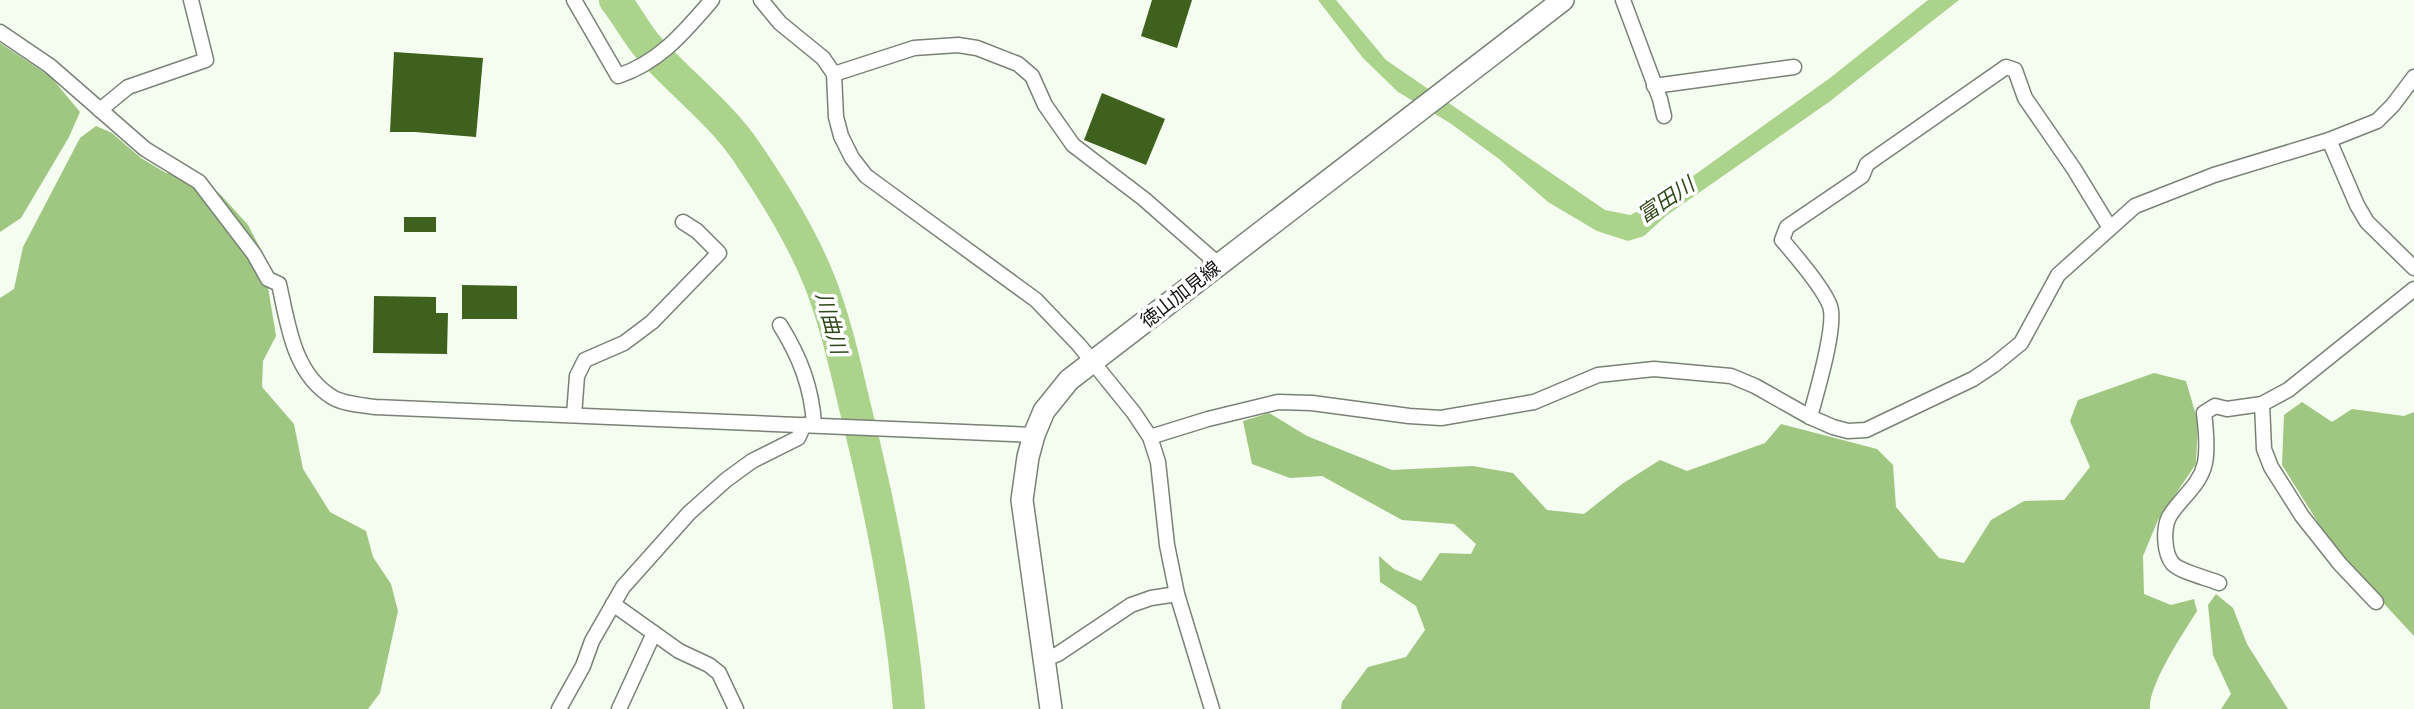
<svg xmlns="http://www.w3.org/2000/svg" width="2414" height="709" font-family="'Work Sans','Noto Sans JP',sans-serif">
  <rect width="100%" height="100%" fill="#f5fcf0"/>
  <!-- forest -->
  <g fill="#9fc781">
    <path d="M0,43L51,77L80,112L69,137L21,218L0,232Z"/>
    <path d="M96,126L112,133L141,158L166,173L197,175L221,195L248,225L269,265L268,287L276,336L263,361L262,387L294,424L303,469L330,512L366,531L373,557L391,584L398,611L380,693L368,709H0V298L14,289L23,247L80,138Z"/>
    <path d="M2154,373L2186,381L2198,422L2196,464L2158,520L2143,556L2144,594L2171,605L2194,599L2197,611C2184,632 2148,685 2150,709H1341L1342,702L1368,667L1406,657L1425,630L1416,606L1380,582L1379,556L1394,569L1421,581L1440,553L1471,554L1476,544L1454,524L1402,520L1322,476L1290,478L1252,464L1243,421L1269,413L1307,436L1392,470L1473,466L1513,473L1547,510L1584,514L1622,484L1660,460L1687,471L1765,443L1781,424L1877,449L1893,465L1896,507L1939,558L1964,563L1991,520L2024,501L2064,500L2090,467L2070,421L2078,400Z"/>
    <path d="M2302,402L2332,422L2352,409L2404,416L2414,412V636L2337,553L2282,465L2284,415Z"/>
    <path d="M2216,594L2233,608L2247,644L2288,709H2221L2231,694L2213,655L2208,605Z"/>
  </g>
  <!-- water -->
  <g fill="#abd38c">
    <path d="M600,0H624L655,40L641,49Z"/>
    <path d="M1318,0H1336L1386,60L1605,210L1630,215L1654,204L1830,78L1928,0H1959L1829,102L1667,215L1644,236L1628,241L1597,231L1548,202L1499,159L1450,123L1398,92L1363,58Z"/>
  </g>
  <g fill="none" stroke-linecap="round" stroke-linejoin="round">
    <!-- river -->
    <path stroke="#abd38c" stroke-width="32" d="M615,0C627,15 636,33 648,47C680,83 719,112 746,151C773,191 801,235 819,280C835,320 845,365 855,407C880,506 901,607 909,709"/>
  </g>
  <!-- building -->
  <g fill="#3f611e">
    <path d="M1152,0H1192L1177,48L1141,36Z"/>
    <path d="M394,52L483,58L476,137L415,132H390Z"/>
    <path d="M1102,93L1165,119L1146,165L1084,140Z"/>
    <rect x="404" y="217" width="32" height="15"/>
    <path d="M462,285L517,286V319H462Z"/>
    <path d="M374,296L436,297V313H448L447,354L373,353Z"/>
  </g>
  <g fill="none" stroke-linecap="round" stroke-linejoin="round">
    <!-- street casing -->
    <g stroke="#7a8176" stroke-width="17">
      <g id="street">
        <path d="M574,0L618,76C660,62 684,32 712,0"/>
        <path d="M761,0L780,23L823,58L834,74L836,117L841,136L852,158L866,176L1036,300L1079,345L1134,413L1150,437L1158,462L1167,545L1177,594L1212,709"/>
        <path d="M1623,0L1660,99L1664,116"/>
        <path d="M0,32L50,66L145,149L199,182L254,254L268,279L279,284C288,324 293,373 332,397C343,404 362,405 375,407L1034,435"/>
        <path d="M834,74L914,48L958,45L977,48L1018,64L1032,76L1045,105L1073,145L1144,199L1218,264"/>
        <path d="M1654,86L1794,67"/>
        <path d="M100,110L128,87L206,60L191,0"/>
        <path d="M2329,140L2357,205L2367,222L2414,268"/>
        <path d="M780,325C800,357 812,388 814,425"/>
        <path d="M2262,404L2264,449L2271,467L2302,516L2340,564L2376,602"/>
        <path d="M574,415L577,376L585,360L624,343L652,322L719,253L697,231L683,222"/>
        <path d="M1810,417C1816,394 1837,326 1830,306C1823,287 1795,255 1782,240L1787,227L1862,176L1867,164L2006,67L2015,70L2025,98L2074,169L2110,228"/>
        <path d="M1150,437L1208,419L1278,402L1312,403L1409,416L1441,418L1534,402L1598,375L1654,369L1731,376L1755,386L1810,417L1833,427L1848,431L1866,430L1973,379L1994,365L2021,343L2058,275L2135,206L2214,175L2329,140L2377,121L2393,105L2414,77"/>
        <path d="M2219,583C2207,578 2181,572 2173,564C2164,554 2163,529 2169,517C2180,498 2200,486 2205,463C2208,447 2206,429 2204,413L2215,406L2227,409L2262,404L2288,390L2414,289"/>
        <path d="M613,604L679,651L709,665L719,673L736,709"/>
        <path d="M1045,659L1058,654L1131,605L1151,598L1177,594"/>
        <path d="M559,709L583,666L592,641L623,587L689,513L726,480L752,461L798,438L804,425"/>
        <path d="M619,709L654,633"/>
      </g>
    </g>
    <!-- secondary casing -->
    <g stroke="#7a8176" stroke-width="24">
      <path id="secondary" d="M1051,709L1022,500L1028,457L1034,435L1044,411L1069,380L1563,0"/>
    </g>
    <!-- street -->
    <use href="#street" stroke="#fff" stroke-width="14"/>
    <!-- secondary -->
    <use href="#secondary" stroke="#fff" stroke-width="21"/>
  </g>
  <g text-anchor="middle" stroke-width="7" stroke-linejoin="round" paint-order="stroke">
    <!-- street labels -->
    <g font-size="19" fill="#10130f" stroke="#fff">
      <text transform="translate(1180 294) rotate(-38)" y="7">徳山加見線</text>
    </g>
    <!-- water labels -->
    <g font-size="21" font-style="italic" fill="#2e4717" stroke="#fff">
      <text transform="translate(1666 200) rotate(-34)" y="7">富田川</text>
      <text transform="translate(831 323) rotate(75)" y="7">川曲川</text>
    </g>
  </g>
</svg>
